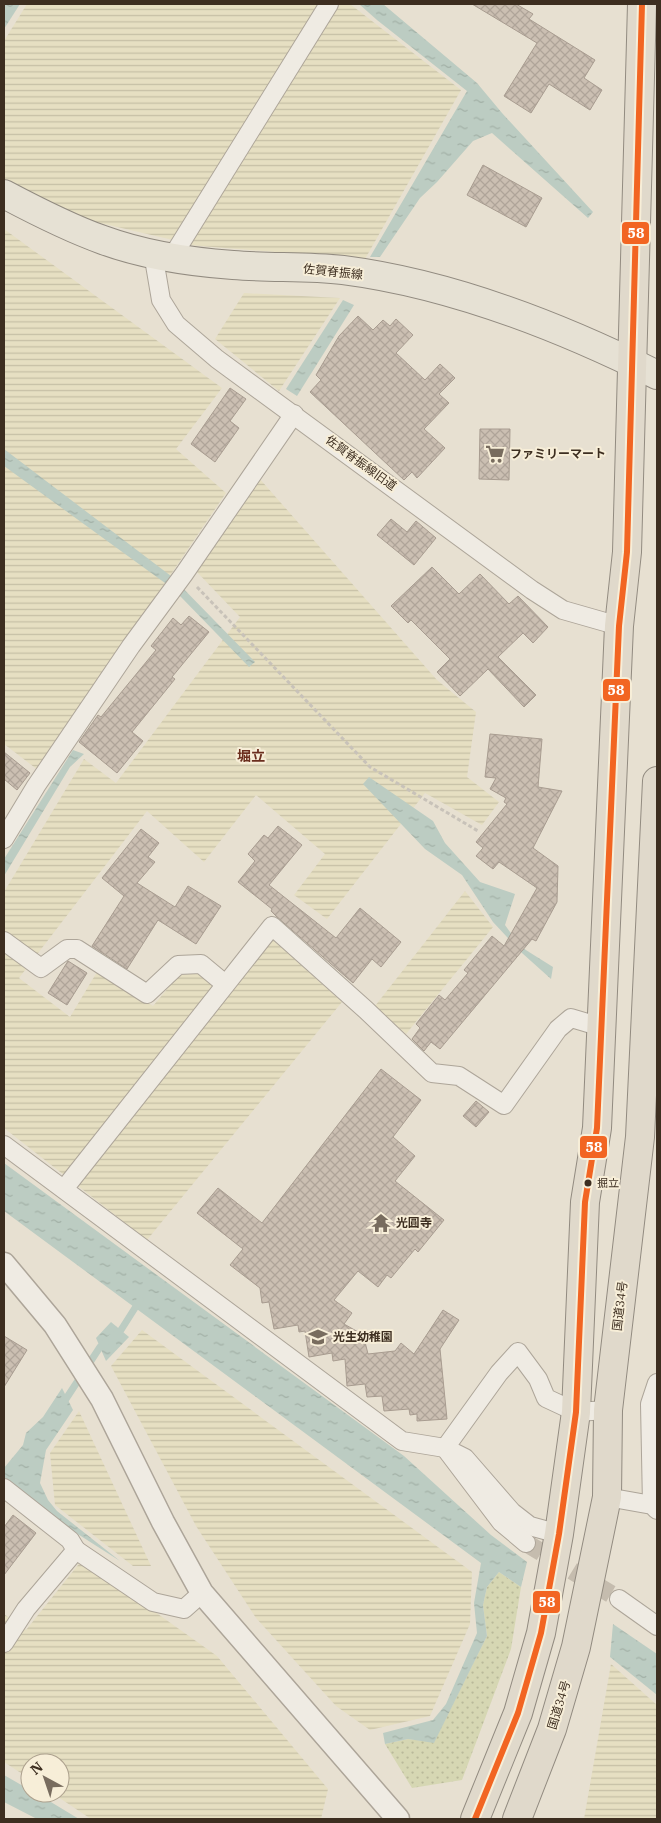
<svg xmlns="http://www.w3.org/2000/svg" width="661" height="1823" font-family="'IBM Plex Serif','Noto Sans JP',serif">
  <defs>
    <pattern id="farmland-rules" width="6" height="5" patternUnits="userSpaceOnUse" patternTransform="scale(1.25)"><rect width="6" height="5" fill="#e6dfc2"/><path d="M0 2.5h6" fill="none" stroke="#c6c0a6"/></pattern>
    <pattern id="grass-dots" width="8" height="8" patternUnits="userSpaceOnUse" patternTransform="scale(1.25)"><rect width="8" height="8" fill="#d6d7b3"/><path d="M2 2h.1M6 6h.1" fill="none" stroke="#b9b99a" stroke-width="1.8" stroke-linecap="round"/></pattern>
    <pattern id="water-ripples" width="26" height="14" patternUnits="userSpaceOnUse" patternTransform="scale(1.25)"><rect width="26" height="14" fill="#bcccc2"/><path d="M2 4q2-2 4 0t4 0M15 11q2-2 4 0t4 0" fill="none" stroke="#a2b0a6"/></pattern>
    <pattern id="building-cross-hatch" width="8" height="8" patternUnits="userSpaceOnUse" patternTransform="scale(1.25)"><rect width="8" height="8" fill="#cbbfb2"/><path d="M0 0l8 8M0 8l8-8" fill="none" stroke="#afa499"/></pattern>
  </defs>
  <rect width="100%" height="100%" fill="#e7e0d1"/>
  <!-- farmland -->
  <g fill="url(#farmland-rules)">
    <path d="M27,4H319L173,240L70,216L4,181V41Z"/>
    <path d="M340,4H350L461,90L365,259L188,245Z"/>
    <path d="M4,229L222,388L176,449L226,493L38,770L4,744Z"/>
    <path d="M244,293L340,298L279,391L215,339Z"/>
    <path d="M259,478L437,680L476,712L467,777L499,802L482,825L425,793L327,919L294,895L325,854L256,795L204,862L147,811L19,978L70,1017L97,972L153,1006L179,975L203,973L227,994L273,940L342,1002L147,1240L4,1128V892L84,759L116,783L240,617L195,570Z"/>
    <path d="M465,891L493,927L406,1034L375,1006Z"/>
    <path d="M142,1330L472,1572L470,1624L430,1716L370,1730L336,1706L256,1618L196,1526L111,1366Z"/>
    <path d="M79,1411L151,1566H133L55,1505L50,1453Z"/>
    <path d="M82,1560L217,1656L328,1789L321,1819H91L52,1793H60V1763H30V1779L4,1762V1614L26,1630Z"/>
    <path d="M611,1664L657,1705V1819H584Z"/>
  </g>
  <!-- grass -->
  <path fill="url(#grass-dots)" d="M499,1572L521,1587L511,1649L462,1780L412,1788L385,1744L408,1739L434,1742L487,1636L483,1605L487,1587Z"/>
  <!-- water -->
  <g fill="url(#water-ripples)">
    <path d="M4,4H20L4,29Z"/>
    <path d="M359,4H383L477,83L502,113L593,212L588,218L492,133L473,141L437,182L420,198L380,257H370L467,91L377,20Z"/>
    <path d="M343,300L354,305L297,396L286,389Z"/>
    <path d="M4,449L171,576L255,662L249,667L181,597L165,583L4,466Z"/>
    <path d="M73,750L84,754L70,767L4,876V859Z"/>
    <path d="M369,777L433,821L445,843L480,882L515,894L505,925L521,947L553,967L551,979L522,953L493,922L462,875L425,849L363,784Z"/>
    <path d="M4,1163L404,1456L491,1535L527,1562L521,1587L499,1572L487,1587L483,1605L487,1636L434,1743L408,1739L385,1744L383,1733L433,1720L446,1704L477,1633L474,1603L481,1563L4,1211Z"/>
    <path d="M111,1322L129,1337L106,1361L96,1338Z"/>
    <path d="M62,1388L73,1410L46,1450L40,1483L48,1500L57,1511L120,1561L62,1524L32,1498L4,1477V1468L23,1445L26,1433L43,1417Z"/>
    <path d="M613,1624L657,1654V1695L610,1657Z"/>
    <path d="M4,1775L30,1790V1793H36L79,1819H37L4,1802Z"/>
  </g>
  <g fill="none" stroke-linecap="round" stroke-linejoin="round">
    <!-- stream -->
    <path stroke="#bcccc2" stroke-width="7" d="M62,1405L100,1347L121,1330L140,1300"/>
  </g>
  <!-- building -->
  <g fill="url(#building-cross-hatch)" stroke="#a89c90">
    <path d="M472,4H516L533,14L529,19L595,60L584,78L602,90L590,110L549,84L531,113L504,96L537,43Z"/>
    <path d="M483,165L542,198L526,227L467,195Z"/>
    <path d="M358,316L373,330L383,320L390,326L396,319L413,335L396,353L425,380L440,364L455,378L439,394L449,403L424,429L445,448L417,478L412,472L404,480L310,392L321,380L316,375L339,336Z"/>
    <path d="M230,388L246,399L230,421L239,428L215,462L191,444Z"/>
    <path d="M480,429H510L509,480L479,479Z"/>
    <path d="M391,519L407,532L416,521L436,538L414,565L377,535Z"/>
    <path d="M432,567L459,594L480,574L509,604L518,596L548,627L533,643L523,633L498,657L536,695L524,707L488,669L460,696L437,672L450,659L411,620L408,623L391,606Z"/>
    <path d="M189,616L209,632L172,677L175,679L132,732L143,741L117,773L79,742L98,715L101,717L156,650L151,646L173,618L181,625Z"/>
    <path d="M490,734L542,739L538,787L562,791L533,848L558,866L557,902L536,941L532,939L440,1049L431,1042L424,1051L412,1039L420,1028L416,1024L439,995L445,1000L468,973L464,970L492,936L504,946L537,888L499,862L493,869L476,856L483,848L476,842L507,804L504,802L506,798L490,789L496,778L485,777Z"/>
    <path d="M4,752L30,773L17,790L4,779Z"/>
    <path d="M278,826L302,845L269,885L336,938L360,908L401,942L381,967L372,959L353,983L277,917L271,911L272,909L238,882L255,861L248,854L264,835L268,838Z"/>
    <path d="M141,829L159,843L148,857L155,862L137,883L175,907L188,886L221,906L196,944L158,920L127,969L92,946L124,896L102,878Z"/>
    <path d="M68,961L87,973L67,1005L48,993Z"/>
    <path d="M381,1069L421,1100L393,1137L415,1156L395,1181L444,1220L418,1252L415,1249L391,1278L387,1275L378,1287L358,1271L334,1300L352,1313L344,1324L360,1333L364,1338L368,1354L395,1351L401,1343L414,1354L443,1310L459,1320L440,1349L447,1419L417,1421V1414L410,1415L409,1409L384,1411L382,1396L367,1397L365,1384L347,1386L345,1359L333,1361L332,1353L309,1357L305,1331L299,1332L298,1325L274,1329L269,1302L262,1303L260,1288L230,1265L243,1249L197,1213L218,1188L262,1223Z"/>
    <path d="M476,1101L489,1112L476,1127L463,1116Z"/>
    <path d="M4,1336L27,1350L4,1387Z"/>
    <path d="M13,1515L36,1533L4,1575V1527Z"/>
  </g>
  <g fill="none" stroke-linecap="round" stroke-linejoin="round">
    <!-- minor-tunnel -->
    <path stroke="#c5bcae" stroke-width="18" stroke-dasharray="18 9" stroke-linecap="butt" d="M526,1543L619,1599"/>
    <!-- minor casing -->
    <g stroke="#ada599" stroke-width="20">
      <g id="minor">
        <path d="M153,253L161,300L176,324L217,359L532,590L563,610L619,626"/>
        <path d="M172,257L329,4"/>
        <path d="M4,839L36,786L131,646L184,574L294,414"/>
        <path d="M4,941L41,968L67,949H77L147,994L178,965L201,964L225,984"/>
        <path d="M4,1145L402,1441L445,1448L465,1458L512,1512L530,1526L559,1534"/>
        <path d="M64,1189L272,926L366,1010L432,1073L459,1076L504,1105L558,1029L571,1018L601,1027"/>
        <path d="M4,1488L70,1540L76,1550L26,1609L4,1643"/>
        <path d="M607,1497L652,1505L657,1510"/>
        <path d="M652,1505L650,1404L657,1383"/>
        <path d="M526,1543L501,1522L445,1448L499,1373L518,1352L538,1379L546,1398L576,1412L608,1410"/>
        <path d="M76,1550L153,1602L184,1609L202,1593"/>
        <path d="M619,1599L657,1626"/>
      </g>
    </g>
    <!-- tertiary casing -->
    <g stroke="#ada599" stroke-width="25">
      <path id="tertiary" d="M4,1264L55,1325L102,1399L163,1522L202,1593L398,1819"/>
    </g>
    <!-- primary casing -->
    <g stroke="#928b80" stroke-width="30">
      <path id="primary" d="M4,194C36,211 69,228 103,240C144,255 190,262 233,265C269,268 307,266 343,270C452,284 559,326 657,375"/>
    </g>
    <!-- trunk casing -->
    <g stroke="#928b80" stroke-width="30">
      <g id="trunk">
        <path d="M475,1819L518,1713L541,1633L559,1534L576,1412L585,1202L597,1128L619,626L627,552L642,4"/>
        <path d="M517,1819L552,1729L576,1647L607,1497L608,1410L640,1137L657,781"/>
      </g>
    </g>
    <!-- path -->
    <path stroke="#c8c2b9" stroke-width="3" stroke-dasharray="4 2.5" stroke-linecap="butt" d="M197,587L370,767L478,831"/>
    <!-- minor -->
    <use href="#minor" stroke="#efebe3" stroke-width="18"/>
    <!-- tertiary -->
    <use href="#tertiary" stroke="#efebe3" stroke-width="22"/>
    <!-- primary -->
    <use href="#primary" stroke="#e6e1d4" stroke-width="28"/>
    <!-- trunk -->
    <use href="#trunk" stroke="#e0d9cb" stroke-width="28"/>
    <!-- bus-1 casing -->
    <g stroke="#f7eed8" stroke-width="10">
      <path id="bus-1" d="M475,1819L518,1713L541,1633L559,1534L576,1412L585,1202L597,1128L619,626L627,552L642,4"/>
    </g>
    <!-- bus-1 -->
    <use href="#bus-1" stroke="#f26522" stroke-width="6"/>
  </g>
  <!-- icons -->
  <defs>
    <g id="supermarket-bare" transform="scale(1.5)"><path d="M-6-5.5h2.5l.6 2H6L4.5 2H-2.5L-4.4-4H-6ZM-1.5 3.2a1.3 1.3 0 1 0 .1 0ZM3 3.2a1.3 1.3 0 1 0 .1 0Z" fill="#786c5e" stroke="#f7eed8" stroke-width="2.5" paint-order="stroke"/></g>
    <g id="temple-bare" transform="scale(1.5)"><path d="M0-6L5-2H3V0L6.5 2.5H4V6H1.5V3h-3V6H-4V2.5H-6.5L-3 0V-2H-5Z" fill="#786c5e" stroke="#f7eed8" stroke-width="2.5" paint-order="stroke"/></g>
    <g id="school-bare" transform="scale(1.5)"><path d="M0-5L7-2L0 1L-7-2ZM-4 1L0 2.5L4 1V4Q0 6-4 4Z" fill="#786c5e" stroke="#f7eed8" stroke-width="2.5" paint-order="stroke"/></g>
  </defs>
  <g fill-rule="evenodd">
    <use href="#supermarket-bare" x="495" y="454"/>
    <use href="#temple-bare" x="381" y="1223"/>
    <use href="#school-bare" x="318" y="1337"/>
  </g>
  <!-- markers -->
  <circle fill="#3d2e20" stroke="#f7eed8" stroke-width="2" cx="588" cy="1183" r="4.5"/>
  <g text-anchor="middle" stroke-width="4" stroke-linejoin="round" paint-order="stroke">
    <!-- bus labels -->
    <g font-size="11" fill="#3d2e20" stroke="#f7eed8" text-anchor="start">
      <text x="597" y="1187">掘立</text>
    </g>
    <!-- street labels -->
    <g font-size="12" fill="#3d2e20" stroke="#f7eed8">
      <text transform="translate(333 272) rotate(6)" y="4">佐賀脊振線</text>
      <text transform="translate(361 463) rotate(36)" y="4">佐賀脊振線旧道</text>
      <text transform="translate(620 1306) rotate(-83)" y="4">国道34号</text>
      <text transform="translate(559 1705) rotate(-73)" y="4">国道34号</text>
    </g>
    <!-- poi labels -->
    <g font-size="12" font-weight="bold" fill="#3d2e20" stroke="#f7eed8" text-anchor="start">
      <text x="510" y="458">ファミリーマート</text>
      <text x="396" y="1227">光圓寺</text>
      <text x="333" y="1341">光生幼稚園</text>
    </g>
    <!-- neighbourhood labels -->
    <g font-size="14" font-weight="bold" fill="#6b2e1e" stroke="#f7eed8">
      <text x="251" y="761">堀立</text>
    </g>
  </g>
  <g stroke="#f7eed8" stroke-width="2">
    <rect x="621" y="221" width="29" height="24" rx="5" fill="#f26522"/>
    <rect x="602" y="678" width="29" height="24" rx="5" fill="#f26522"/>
    <rect x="579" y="1135" width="29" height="24" rx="5" fill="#f26522"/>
    <rect x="532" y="1590" width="29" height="24" rx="5" fill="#f26522"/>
  </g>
  <g font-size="14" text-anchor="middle" font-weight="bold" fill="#fff">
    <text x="636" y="238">58</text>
    <text x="616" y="695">58</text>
    <text x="594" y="1152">58</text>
    <text x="547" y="1607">58</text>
  </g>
  <!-- border -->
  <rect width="661" height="1823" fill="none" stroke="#3d2e20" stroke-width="10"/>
  <!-- north arrow -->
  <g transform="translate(45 1778) rotate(320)"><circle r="24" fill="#f7eed8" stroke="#ada18e"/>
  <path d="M0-4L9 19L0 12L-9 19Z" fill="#786c5e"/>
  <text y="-8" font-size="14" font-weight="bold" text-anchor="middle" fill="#3d2e20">N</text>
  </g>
</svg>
